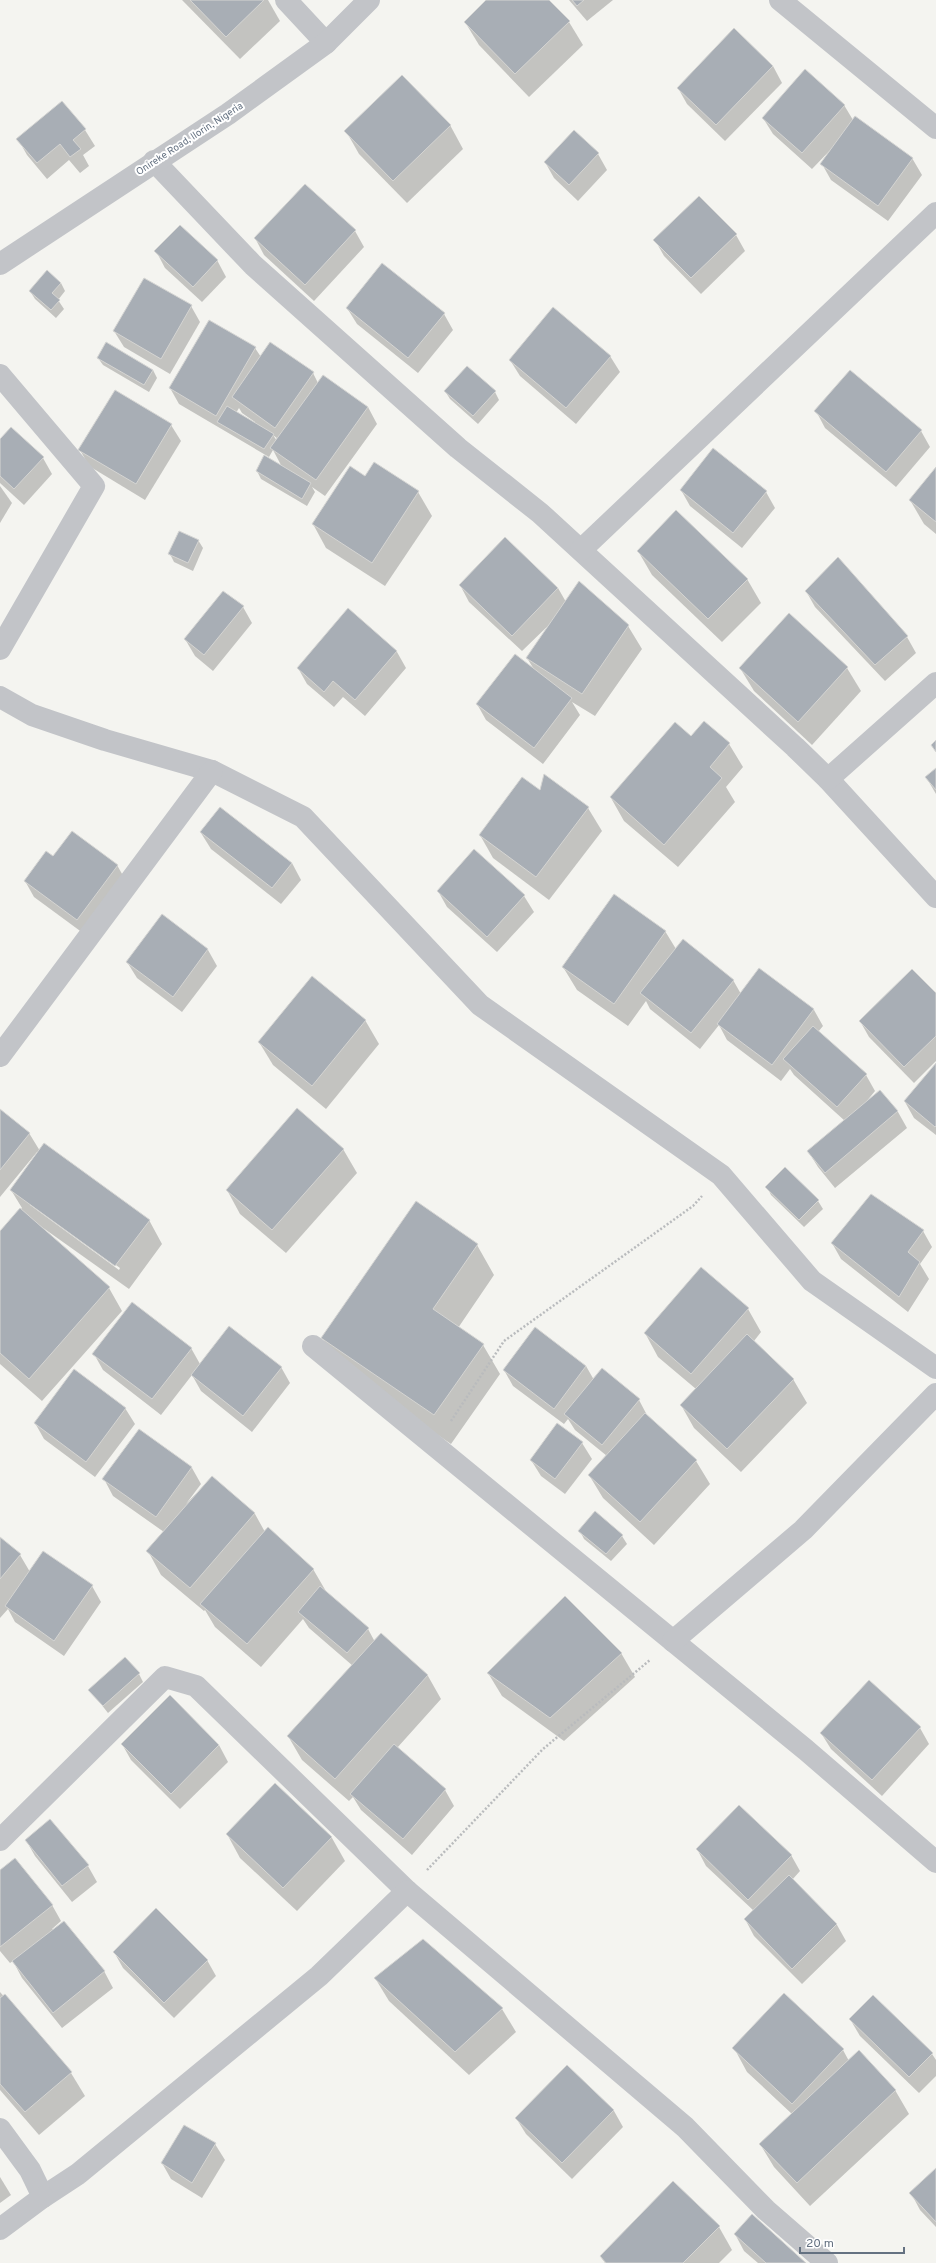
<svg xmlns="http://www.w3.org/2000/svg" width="936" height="2263" font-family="Overpass,sans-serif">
  <rect width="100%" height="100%" fill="#f4f4f0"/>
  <!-- shadow -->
  <g fill="#0003" fill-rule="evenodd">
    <path d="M182,0H268L280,21L240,59Z"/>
    <path d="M487,0H548L569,22L583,45L529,97L479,45L465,22Z"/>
    <path d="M569,0H613L587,21Z"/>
    <path d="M734,30L773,66L782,83L725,141L687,104L678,88Z"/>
    <path d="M62,102L85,130L95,146L83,155L89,166L80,173L69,160L47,179L27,155L18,139Z"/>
    <path d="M844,105L853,120L912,158L922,175L888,221L831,180L822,164L838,142L812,169L773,134L763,118Z"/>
    <path d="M450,125L463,149L407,203L359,154L346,131Z"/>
    <path d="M574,131L598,154L607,170L578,201L554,178L545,162Z"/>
    <path d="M355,231L364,247L314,301L264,255L255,238Z"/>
    <path d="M736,235L745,251L701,294L664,256L655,240Z"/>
    <path d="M156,251L217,260L226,277L202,302L165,268Z"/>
    <path d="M61,283L65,291L58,300L64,309L56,318L35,299L30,291Z"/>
    <path d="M191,306L200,322L170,374L124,347L114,331Z"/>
    <path d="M347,308L444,314L453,330L418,373L357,324Z"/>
    <path d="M255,348L261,357L313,373L318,383L368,407L377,424L325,496L312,487L315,492L307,506L261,479L257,471L282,467L273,450L269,457L179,404L170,388ZM239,408L242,413L255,422L254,424L236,413ZM273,435L278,439L277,441Z"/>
    <path d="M610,356L620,372L576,424L520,376L510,360Z"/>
    <path d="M98,358L153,370L157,378L149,392L103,365Z"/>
    <path d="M445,391L495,392L499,400L478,424L450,399Z"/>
    <path d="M816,411L921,431L930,447L896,487L825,428Z"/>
    <path d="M171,425L181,441L145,500L89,466L80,450Z"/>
    <path d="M0,441L43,458L52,474L24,505L0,483Z"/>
    <path d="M936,468V534L924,524L910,500Z"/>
    <path d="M365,478L418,492L432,516L385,586L326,548L313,524Z"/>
    <path d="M0,486L12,503L0,523Z"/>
    <path d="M681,490L766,492L775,508L742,548L690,506Z"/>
    <path d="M198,540L203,548L193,571L174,562L170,554Z"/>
    <path d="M638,551L747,579L761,603L722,642L652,575Z"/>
    <path d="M579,583L628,626L642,649L595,716L572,702L580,715L543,764L486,720L477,704L535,671L527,658L553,621L522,651L469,602L460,585L558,588L566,602Z"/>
    <path d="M806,591L907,637L916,653L885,681L815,607Z"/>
    <path d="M243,607L252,623L213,671L195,656L185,639Z"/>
    <path d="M348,610L397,652L406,668L365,716L343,697L334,707L307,684L298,668Z"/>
    <path d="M789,614L847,668L861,691L812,745L754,691L740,668Z"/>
    <path d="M704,722L729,744L743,767L726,787L735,802L678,867L624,821L611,798L691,737Z"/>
    <path d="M936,769V794L926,777Z"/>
    <path d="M540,792L588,808L602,831L549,900L493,858L480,835Z"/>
    <path d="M201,833L292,863L301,880L281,904L211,849Z"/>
    <path d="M53,857L117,865L126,881L87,936L34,897L25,881Z"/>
    <path d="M438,891L524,896L534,912L497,952L447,907Z"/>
    <path d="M162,916L208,950L217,966L182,1012L137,978L127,962Z"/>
    <path d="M665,931L676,949L733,980L741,994L760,969L814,1010L823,1026L818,1032L866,1075L875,1091L866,1102L880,1091L898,1112L907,1128L835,1188L818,1167L808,1151L845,1121L794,1075L790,1069L781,1081L727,1040L719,1025L700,1049L650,1009L646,1001L628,1026L577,990L563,967Z"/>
    <path d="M936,994V1061L914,1083L869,1037L860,1021Z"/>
    <path d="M365,1020L379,1044L326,1109L273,1065L259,1042Z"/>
    <path d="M936,1064V1135L914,1118L905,1102Z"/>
    <path d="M0,1110L29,1133L40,1151L149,1220L162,1244L129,1289L39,1225L109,1288L122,1311L42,1401L0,1364V1232L22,1208L11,1190L38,1153L37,1152L0,1197ZM30,1203L120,1268L119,1270L30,1205Z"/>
    <path d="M343,1149L357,1173L286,1253L240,1214L227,1190Z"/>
    <path d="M785,1168L818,1201L823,1209L804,1227L771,1195L767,1187Z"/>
    <path d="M416,1203L477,1245L494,1275L458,1328L483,1345L500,1374L451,1444L339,1367L322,1338Z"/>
    <path d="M923,1231L932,1247L920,1264L929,1279L908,1312L841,1259L832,1243Z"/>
    <path d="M748,1309L761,1332L754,1341L793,1379L807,1403L741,1472L694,1428L681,1405L696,1389L658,1357L645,1333Z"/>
    <path d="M191,1348L200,1364L281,1367L290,1383L252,1432L201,1391L192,1375L161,1415L103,1370L94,1354Z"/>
    <path d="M586,1366L594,1380L602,1370L639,1400L648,1417L696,1461L710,1484L654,1545L603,1498L589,1475L607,1456L575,1430L568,1419L564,1424L513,1386L504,1370Z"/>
    <path d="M125,1408L135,1424L95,1477L44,1439L35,1423Z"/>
    <path d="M139,1430L192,1468L201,1484L186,1504L212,1477L255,1514L265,1532L313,1569L327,1593L368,1629L375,1642L381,1635L428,1676L441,1699L397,1748L445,1790L454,1806L412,1855L361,1810L353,1797L349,1801L302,1760L288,1736L353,1666L309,1628L303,1619L261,1667L215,1627L205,1610L204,1611L161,1575L148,1551L164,1532L113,1496L104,1479Z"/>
    <path d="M582,1443L592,1459L565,1494L541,1476L531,1460Z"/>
    <path d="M580,1531L622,1536L627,1544L611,1561L584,1539Z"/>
    <path d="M0,1538L20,1555L30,1572L92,1586L101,1602L64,1656L15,1622L8,1609L0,1618Z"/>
    <path d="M621,1653L635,1677L564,1741L502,1696L488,1673Z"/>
    <path d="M139,1674L143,1682L108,1713L90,1690Z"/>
    <path d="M170,1696L219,1745L228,1762L180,1809L131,1760L122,1744Z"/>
    <path d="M920,1728L929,1744L882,1796L831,1749L821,1733Z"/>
    <path d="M275,1784L332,1838L345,1861L297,1911L240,1858L227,1834Z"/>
    <path d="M26,1840L88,1866L97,1882L72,1902L35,1856Z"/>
    <path d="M697,1849L791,1855L800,1871L792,1880L837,1925L846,1941L802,1984L754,1936L745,1919L754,1911L706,1866Z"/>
    <path d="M0,1871L52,1905L61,1921L52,1929L104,1971L113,1988L62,2028L22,1978L13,1961L10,1963L0,1951Z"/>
    <path d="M114,1952L207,1960L216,1976L174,2018L123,1968Z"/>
    <path d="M375,1978L502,2009L516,2032L469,2075L389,2001Z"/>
    <path d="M0,1992L71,2073L85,2096L39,2135L0,2090Z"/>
    <path d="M784,1994L843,2050L849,2061L895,2090L909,2114L810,2206L774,2167L760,2144L792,2114L747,2072L734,2048Z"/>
    <path d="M873,1997L932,2054L936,2060V2076L919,2093L860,2036L850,2019Z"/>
    <path d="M567,2066L614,2111L623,2127L572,2179L526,2134L516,2118Z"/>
    <path d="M215,2144L225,2160L202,2198L171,2179L162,2163Z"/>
    <path d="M936,2170V2227L920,2210L911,2193Z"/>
    <path d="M0,2177L11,2195L0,2203Z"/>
    <path d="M719,2227L732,2250L719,2263H605L601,2257Z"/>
    <path d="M735,2234L804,2263H758L744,2251Z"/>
  </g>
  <!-- building -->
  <g fill="#a8aeb5" stroke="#d5d5d3">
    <path d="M190,0H264L226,37Z"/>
    <path d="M486,0H549L570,21L515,74L464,22Z"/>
    <path d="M572,0H584L577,6Z"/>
    <path d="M734,28L773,66L716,125L677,88Z"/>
    <path d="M805,69L845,105L802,153L762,118Z"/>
    <path d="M402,75L451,125L393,181L344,131Z"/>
    <path d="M62,101L86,129L73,140L81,149L70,157L60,144L37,163L16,139Z"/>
    <path d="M855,116L913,158L878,206L820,164Z"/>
    <path d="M574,130L599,153L569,185L544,162Z"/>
    <path d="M305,184L356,230L305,285L254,238Z"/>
    <path d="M699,196L737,234L691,278L653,240Z"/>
    <path d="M180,225L218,260L193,287L154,251Z"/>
    <path d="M382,263L445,313L408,358L346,308Z"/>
    <path d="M47,270L61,283L52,293L60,300L51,310L29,291Z"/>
    <path d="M144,278L192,305L161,359L113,331Z"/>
    <path d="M553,307L611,356L566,408L509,360Z"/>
    <path d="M209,320L256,347L216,416L169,388Z"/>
    <path d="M106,342L153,370L144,385L97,358Z"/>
    <path d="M270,342L314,372L275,428L232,397Z"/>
    <path d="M467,366L496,391L473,416L444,391Z"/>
    <path d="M850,370L922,430L886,472L814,411Z"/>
    <path d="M323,375L368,407L316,480L270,448Z"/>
    <path d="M115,390L172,424L136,484L78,450Z"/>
    <path d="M227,406L274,434L264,449L217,422Z"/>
    <path d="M11,427L44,457L14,489L0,476V439Z"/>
    <path d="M713,448L767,491L733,533L680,490Z"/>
    <path d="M264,455L311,483L302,499L256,471Z"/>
    <path d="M374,462L419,491L372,563L312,524L350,466L365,476Z"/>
    <path d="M936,467V522L909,500Z"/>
    <path d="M676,510L748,579L708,619L637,551Z"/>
    <path d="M179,531L199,540L188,563L168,554Z"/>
    <path d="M505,537L558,588L512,636L459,585Z"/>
    <path d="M838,557L908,636L875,665L805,591Z"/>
    <path d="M579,581L629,625L582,694L526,658Z"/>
    <path d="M223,591L244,606L204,655L184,639Z"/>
    <path d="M348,608L397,651L355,700L333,681L324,692L297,668Z"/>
    <path d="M789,613L848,667L798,722L739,668Z"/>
    <path d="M515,654L572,698L534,748L476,704Z"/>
    <path d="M704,721L730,743L710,767L722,778L664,845L610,797L675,722L691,736Z"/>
    <path d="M936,740V752L931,745Z"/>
    <path d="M936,768V790L925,777Z"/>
    <path d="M544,774L589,807L536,877L479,835L522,777L540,790Z"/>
    <path d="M220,807L292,863L272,888L200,832Z"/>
    <path d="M72,831L118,865L77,920L24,881L46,851L53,856Z"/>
    <path d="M474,849L525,895L487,937L437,891Z"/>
    <path d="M614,894L666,931L614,1004L562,967Z"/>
    <path d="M162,914L208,949L173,997L126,962Z"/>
    <path d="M683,939L734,980L691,1033L640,993Z"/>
    <path d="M759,968L814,1009L772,1065L717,1024Z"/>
    <path d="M912,969L936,993V1036L904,1067L859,1021Z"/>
    <path d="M312,976L366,1020L312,1086L258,1042Z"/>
    <path d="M813,1026L867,1074L837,1107L783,1059Z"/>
    <path d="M936,1063V1126L935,1127L904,1101Z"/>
    <path d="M880,1090L898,1111L825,1173L807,1151Z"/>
    <path d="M297,1108L344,1149L272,1230L226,1190Z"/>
    <path d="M0,1109L30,1133L0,1170Z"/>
    <path d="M44,1143L150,1220L115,1266L10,1190Z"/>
    <path d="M785,1167L819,1200L799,1220L765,1187Z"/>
    <path d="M871,1194L924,1230L908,1252L920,1262L899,1297L831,1243Z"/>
    <path d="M416,1201L478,1244L433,1309L484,1344L434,1415L321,1338Z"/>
    <path d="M20,1208L110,1287L29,1379L0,1353V1231Z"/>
    <path d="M701,1267L749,1308L691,1374L644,1333Z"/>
    <path d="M132,1302L192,1348L152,1399L92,1354Z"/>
    <path d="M229,1326L282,1367L243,1416L191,1375Z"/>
    <path d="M535,1327L586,1366L554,1409L503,1370Z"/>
    <path d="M747,1334L794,1379L727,1449L680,1405Z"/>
    <path d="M602,1368L640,1399L602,1445L564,1414Z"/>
    <path d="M74,1369L126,1408L86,1462L34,1423Z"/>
    <path d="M645,1413L697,1460L640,1522L588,1475Z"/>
    <path d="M557,1423L583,1442L555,1479L530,1460Z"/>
    <path d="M139,1429L192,1467L156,1517L102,1479Z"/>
    <path d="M212,1476L255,1513L190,1588L146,1551Z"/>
    <path d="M595,1511L623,1535L606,1554L578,1531Z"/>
    <path d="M268,1527L314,1569L247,1644L200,1604Z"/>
    <path d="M0,1537L21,1554L0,1579Z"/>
    <path d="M43,1551L93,1585L54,1641L5,1606Z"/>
    <path d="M320,1586L369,1628L347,1653L298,1612Z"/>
    <path d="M565,1596L622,1653L550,1718L487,1673Z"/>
    <path d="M381,1633L428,1675L335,1779L287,1736Z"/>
    <path d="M125,1657L140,1673L103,1706L88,1690Z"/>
    <path d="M869,1680L921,1727L872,1780L820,1733Z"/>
    <path d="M170,1695L219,1745L171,1794L121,1744Z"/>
    <path d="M394,1744L446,1789L403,1839L350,1794Z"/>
    <path d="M275,1783L332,1837L283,1888L226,1834Z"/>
    <path d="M739,1805L792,1855L748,1900L696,1849Z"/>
    <path d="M50,1819L89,1865L62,1886L25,1840Z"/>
    <path d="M15,1858L53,1905L0,1947V1870Z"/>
    <path d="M789,1875L837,1924L792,1969L744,1919Z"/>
    <path d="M156,1908L208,1960L164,2003L113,1952Z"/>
    <path d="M64,1921L105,1971L53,2013L12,1961Z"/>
    <path d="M423,1939L503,2008L455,2052L374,1978Z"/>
    <path d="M784,1993L844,2049L792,2104L732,2048Z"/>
    <path d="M5,1994L72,2072L25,2112L0,2084V1998Z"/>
    <path d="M873,1995L933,2053L909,2077L849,2019Z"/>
    <path d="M859,2050L896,2090L797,2183L759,2144Z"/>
    <path d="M567,2065L614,2110L562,2163L515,2118Z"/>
    <path d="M184,2125L216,2143L192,2183L161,2163Z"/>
    <path d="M936,2168V2222L909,2193Z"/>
    <path d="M673,2181L720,2226L683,2263H606L600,2256Z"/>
    <path d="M752,2214L806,2263H766L734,2234Z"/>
  </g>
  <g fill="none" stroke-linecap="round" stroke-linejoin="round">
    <!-- path -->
    <g stroke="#b9bbbd" stroke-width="2.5" stroke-dasharray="2 2" stroke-linecap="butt">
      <path d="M451,1421L504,1341L693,1206L702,1196"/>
      <path d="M427,1870L543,1749L650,1660"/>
    </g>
    <!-- minor -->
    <g stroke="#c2c4c8" stroke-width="22">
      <path d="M286,0L326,43"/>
      <path d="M780,0L936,128"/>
      <path d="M154,161L253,265L458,448L540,513L795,747L828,779L936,897"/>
      <path d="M0,264L228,114L326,43L369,0"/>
      <path d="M0,375L94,486L0,649"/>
      <path d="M581,550L936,213"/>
      <path d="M0,697L32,715L105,740L212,771L303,817L480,1005L721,1175L812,1281L936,1368"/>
      <path d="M828,779L936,683"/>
      <path d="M0,1056L212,771"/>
      <path d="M313,1346L806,1750L936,1862"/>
      <path d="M673,1641L803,1530L936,1394"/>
      <path d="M0,1840L165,1677L196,1686L407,1891"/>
      <path d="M0,2129L30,2170L43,2197L78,2174L319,1976L407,1891L685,2127L766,2210L827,2263"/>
      <path d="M0,2229L43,2197"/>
    </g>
  </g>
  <g text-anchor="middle" stroke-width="4" stroke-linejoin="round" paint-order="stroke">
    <!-- street labels -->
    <g font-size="10" fill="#647181" stroke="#fff">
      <text transform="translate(189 138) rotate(-33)" y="4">Onireke Road, Ilorin, Nigeria</text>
    </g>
  </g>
  <!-- scale -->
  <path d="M800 2247v6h104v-6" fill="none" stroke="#647181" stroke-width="2"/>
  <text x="806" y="2247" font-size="12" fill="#647181" stroke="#ffffff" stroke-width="3" paint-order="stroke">20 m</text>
</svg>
